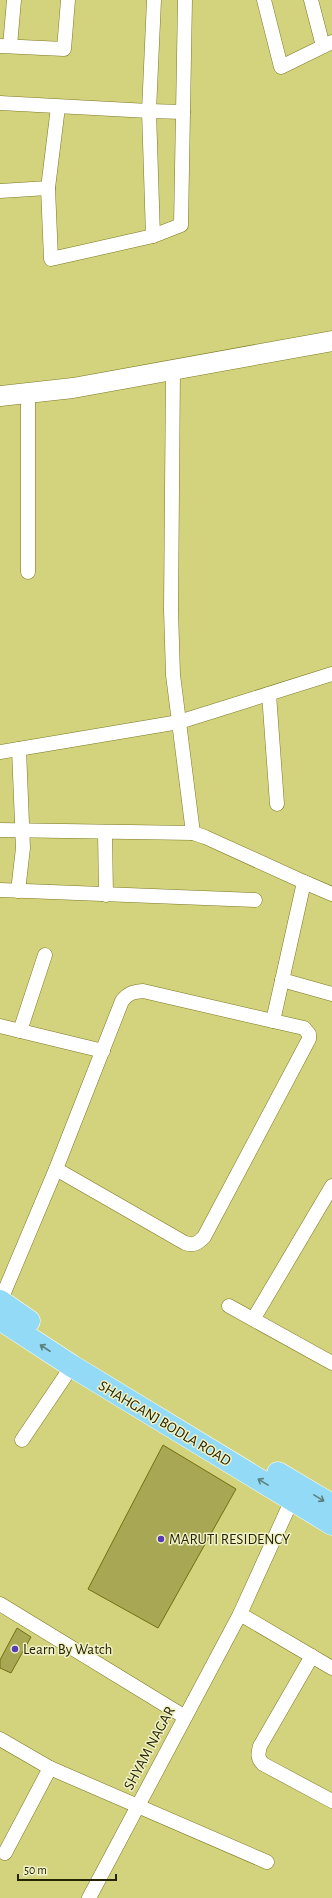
<svg xmlns="http://www.w3.org/2000/svg" width="332" height="1898" font-family="'Alegreya Sans',sans-serif">
  <rect width="100%" height="100%" fill="#d3d37e"/>
  <!-- building -->
  <g fill="#a8a753" stroke="#726f12">
    <path d="M163,1445L236,1489L158,1628L88,1589Z"/>
    <path d="M17,1628L31,1637L11,1673L0,1668V1660Z"/>
  </g>
  <g fill="none" stroke-linecap="round" stroke-linejoin="round">
    <!-- street casing -->
    <g stroke="#7c7921" stroke-width="15">
      <g id="street">
        <path d="M154,0L149,111L183,112"/>
        <path d="M264,0L281,67L332,42"/>
        <path d="M311,0L323,46"/>
        <path d="M0,46L64,49L68,0"/>
        <path d="M10,46L14,0"/>
        <path d="M0,103L149,111L153,236"/>
        <path d="M48,188L51,259L153,236L181,225L185,0"/>
        <path d="M0,191L48,188L58,107"/>
        <path d="M28,393V572"/>
        <path d="M269,694L277,804"/>
        <path d="M0,752L179,722L173,675L171,610L173,370"/>
        <path d="M0,830L193,833L205,837L304,882L273,1021L143,991C133,992 128,993 122,1001L56,1169L0,1302"/>
        <path d="M105,832L106,895"/>
        <path d="M193,833L179,722L332,674"/>
        <path d="M304,882L332,894"/>
        <path d="M0,890L255,900"/>
        <path d="M18,891L23,848L19,749"/>
        <path d="M282,980L332,994"/>
        <path d="M0,1026L103,1051"/>
        <path d="M20,1031L45,955"/>
        <path d="M56,1169L185,1243C194,1246 198,1243 204,1237L309,1039V1034L304,1028L273,1021"/>
        <path d="M229,1306L332,1363"/>
        <path d="M254,1318L332,1186"/>
        <path d="M22,1440L72,1366"/>
        <path d="M295,1493L240,1614L332,1668"/>
        <path d="M0,1604L185,1717"/>
        <path d="M312,1656L260,1746C258,1754 257,1758 263,1764L332,1801"/>
        <path d="M0,1739L50,1768L5,1853"/>
        <path d="M50,1768L267,1862"/>
        <path d="M89,1898L240,1614"/>
      </g>
    </g>
    <!-- secondary casing -->
    <g stroke="#7c7921" stroke-width="21">
      <path id="secondary" d="M0,396L73,388L332,341"/>
    </g>
    <!-- primary casing -->
    <g stroke="#fff" stroke-width="23">
      <g id="primary">
        <path d="M0,1301L29,1321"/>
        <path d="M0,1319L72,1366L332,1524"/>
        <path d="M278,1473L332,1505"/>
      </g>
    </g>
    <!-- street -->
    <use href="#street" stroke="#fff" stroke-width="14"/>
    <!-- secondary -->
    <use href="#secondary" stroke="#fff" stroke-width="20"/>
    <!-- primary -->
    <use href="#primary" stroke="#92daf6" stroke-width="22"/>
  </g>
  <!-- one-way arrows -->
  <defs><path id="oneway-shaft" d="M-6 0H5M1.5-3L5.5 0L1.5 3" fill="none" stroke-width="1.6" stroke-linecap="round" stroke-linejoin="round"/></defs>
  <g stroke="#5c807c">
    <use href="#oneway-shaft" transform="translate(45 1348) rotate(-147)"/>
    <use href="#oneway-shaft" transform="translate(263 1482) rotate(-149)"/>
    <use href="#oneway-shaft" transform="translate(319 1498) rotate(31)"/>
  </g>
  <!-- markers -->
  <g fill="#583cb4" stroke="#f1f1c8" stroke-width="1.5">
    <circle cx="161" cy="1539" r="4"/>
    <circle cx="15" cy="1649" r="4"/>
  </g>
  <g text-anchor="middle" stroke-width="3" stroke-linejoin="round" paint-order="stroke">
    <!-- street labels -->
    <g font-size="15" fill="#262501" stroke="#f1f1c8">
      <text transform="translate(165 1423) rotate(31)" y="5">SHAHGANJ BODLA ROAD</text>
      <text transform="translate(149 1748) rotate(-62)" y="5">SHYAM NAGAR</text>
    </g>
    <!-- poi labels -->
    <g font-size="15" fill="#262501" stroke="#f1f1c8" text-anchor="start">
      <text x="169" y="1544">MARUTI RESIDENCY</text>
      <text x="23" y="1654">Learn By Watch</text>
    </g>
  </g>
  <!-- scale -->
  <path d="M18 1874v6h98v-6" fill="none" stroke="#262501" stroke-width="2"/>
  <text x="24" y="1874" font-size="12" fill="#262501" stroke="#f1f1c8" stroke-width="3" paint-order="stroke">50 m</text>
</svg>
